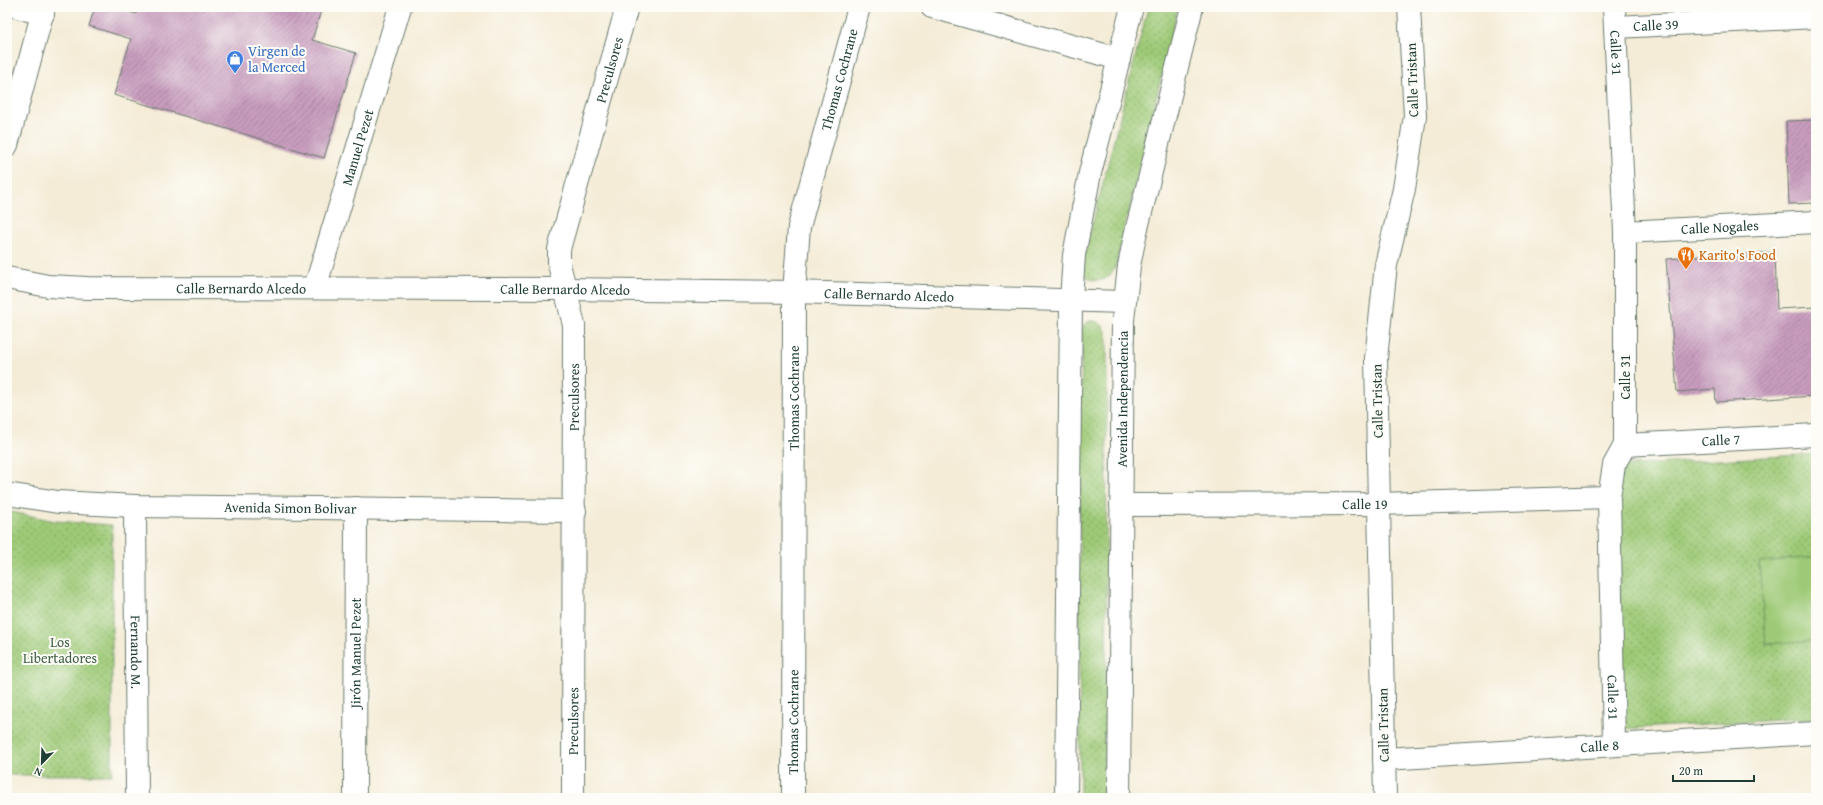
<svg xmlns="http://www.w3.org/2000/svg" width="1823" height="805" font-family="'Gentium Book Plus',serif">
  <defs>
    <pattern id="grass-dots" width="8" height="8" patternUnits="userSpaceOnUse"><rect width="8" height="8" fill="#9eca77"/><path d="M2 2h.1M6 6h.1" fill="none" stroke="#80a562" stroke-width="1.8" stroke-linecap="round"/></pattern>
    <pattern id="building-hatch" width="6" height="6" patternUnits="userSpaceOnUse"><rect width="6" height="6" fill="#c89cbe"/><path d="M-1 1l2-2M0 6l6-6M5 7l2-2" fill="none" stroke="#a2809b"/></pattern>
  </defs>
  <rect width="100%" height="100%" fill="#fdfcf7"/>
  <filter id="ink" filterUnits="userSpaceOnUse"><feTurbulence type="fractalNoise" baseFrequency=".025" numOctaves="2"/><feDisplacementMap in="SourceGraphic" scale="8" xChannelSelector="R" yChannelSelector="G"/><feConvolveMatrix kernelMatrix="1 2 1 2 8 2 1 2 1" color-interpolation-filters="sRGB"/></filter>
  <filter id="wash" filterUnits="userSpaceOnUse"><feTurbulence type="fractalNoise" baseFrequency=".012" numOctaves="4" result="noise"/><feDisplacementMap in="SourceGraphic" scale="16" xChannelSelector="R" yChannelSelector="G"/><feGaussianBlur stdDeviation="0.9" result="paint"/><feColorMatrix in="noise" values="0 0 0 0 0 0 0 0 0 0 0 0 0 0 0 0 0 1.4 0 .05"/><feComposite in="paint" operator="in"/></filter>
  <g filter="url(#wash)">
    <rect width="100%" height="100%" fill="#f4ecd7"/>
    <!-- grass -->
    <g fill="url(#grass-dots)" stroke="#5e8456">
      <path d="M1148,7H1178L1115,268C1107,283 1093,285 1082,272L1084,257Z"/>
      <path d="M1090,321C1100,321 1103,325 1107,334L1106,798H1080L1079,586L1082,328L1085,324Z"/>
      <path d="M1816,454V718L1621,729L1619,466Z"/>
      <path d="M7,511L55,521L112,525V775H7Z"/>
    </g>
    <!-- garden -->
    <path fill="#9eca77" stroke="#5e8456" d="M1816,557V640L1766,644L1759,562Z"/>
    <g id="blocks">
      <!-- building -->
      <g fill="url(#building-hatch)">
        <path d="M95,7H111L136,14L138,7H322L312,40L356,53L324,158L114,95L131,39L89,26Z"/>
        <path d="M1816,120V203L1789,204L1786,121Z"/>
        <path d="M1775,252L1777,309L1816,307V396L1716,402L1715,389L1677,392L1666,259Z"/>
      </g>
    </g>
  </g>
  <g filter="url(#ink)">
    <use href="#blocks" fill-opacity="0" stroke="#6a7a6d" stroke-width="1"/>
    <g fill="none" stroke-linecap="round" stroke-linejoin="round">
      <!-- minor casing -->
      <g stroke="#6a7a6d" stroke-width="24">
        <g id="minor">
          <path d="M17,7L43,14"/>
          <path d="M932,7L1119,59"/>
          <path id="s1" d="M1614,7L1625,232V445L1614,465L1609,497L1614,744"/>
          <path id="s2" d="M1616,27L1816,17"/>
          <path d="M7,145L44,7"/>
          <path id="s3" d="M1625,232L1816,222"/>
          <path id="s4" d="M7,278L48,286L87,288L566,289L794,292L1124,302"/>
          <path id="s5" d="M315,288L400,7"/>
          <path id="s6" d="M1625,445L1816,435"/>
          <path id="s7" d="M7,494L58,502L135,506L575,511"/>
          <path id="s8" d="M1121,505L1378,504L1609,497"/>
          <path id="s9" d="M135,506L137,798"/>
          <path id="s10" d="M1384,759L1816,733"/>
          <path id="s11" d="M355,798L356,508"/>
          <path id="s12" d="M573,798L574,325L559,264V249L627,7"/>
          <path id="s13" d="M793,798L794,292L799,227L859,7"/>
          <path d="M1066,798L1071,301L1074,255L1090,173L1132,7"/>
          <path id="s14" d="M1119,798L1123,320L1129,266L1135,236L1192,7"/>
          <path d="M1385,798L1376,358L1386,265L1404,189L1415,116L1409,7"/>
        </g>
      </g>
      <!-- minor -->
      <use href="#minor" stroke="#fff" stroke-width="22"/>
    </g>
  </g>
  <!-- icons -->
  <defs>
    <g id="shop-pin" transform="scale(0.9)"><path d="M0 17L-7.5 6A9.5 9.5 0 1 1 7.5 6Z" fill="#3f7fe0" stroke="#fdfcf7"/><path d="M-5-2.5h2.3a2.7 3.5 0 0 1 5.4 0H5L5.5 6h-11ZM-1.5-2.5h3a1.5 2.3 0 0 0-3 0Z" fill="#fff"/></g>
    <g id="restaurant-pin" transform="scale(0.9)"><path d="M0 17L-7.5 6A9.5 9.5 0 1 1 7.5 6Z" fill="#e8710a" stroke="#fdfcf7"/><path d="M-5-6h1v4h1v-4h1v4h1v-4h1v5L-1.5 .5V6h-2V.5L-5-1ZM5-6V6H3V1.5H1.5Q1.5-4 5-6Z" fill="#fff"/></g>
  </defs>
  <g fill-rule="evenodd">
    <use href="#shop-pin" x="235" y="59"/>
    <use href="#restaurant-pin" x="1686" y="255"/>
  </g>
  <g text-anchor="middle" stroke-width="4" stroke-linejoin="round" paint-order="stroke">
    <!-- street labels -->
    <g font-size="14" fill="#1f3d34" stroke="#fdfcf7">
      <text dy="5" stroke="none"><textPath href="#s2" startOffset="40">Calle 39</textPath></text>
      <text dy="5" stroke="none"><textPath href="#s1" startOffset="46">Calle 31</textPath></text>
      <text dy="5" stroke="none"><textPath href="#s12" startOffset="737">Preculsores</textPath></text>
      <text dy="5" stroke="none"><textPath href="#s13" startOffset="724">Thomas Cochrane</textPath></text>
      <text transform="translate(1412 80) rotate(-92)" y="5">Calle Tristan</text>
      <text dy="5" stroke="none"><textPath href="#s5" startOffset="147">Manuel Pezet</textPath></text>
      <text dy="5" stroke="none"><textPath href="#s3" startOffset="95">Calle Nogales</textPath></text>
      <text dy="5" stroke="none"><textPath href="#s4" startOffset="235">Calle Bernardo Alcedo</textPath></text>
      <text dy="5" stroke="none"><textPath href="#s4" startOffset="559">Calle Bernardo Alcedo</textPath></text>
      <text dy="5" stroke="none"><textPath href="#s4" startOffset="883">Calle Bernardo Alcedo</textPath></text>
      <text transform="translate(1625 377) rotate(-90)" y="5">Calle 31</text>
      <text dy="5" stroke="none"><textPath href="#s12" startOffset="401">Preculsores</textPath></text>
      <text dy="5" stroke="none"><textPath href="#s13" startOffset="400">Thomas Cochrane</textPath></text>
      <text dy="5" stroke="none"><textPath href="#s14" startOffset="399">Avenida Independencia</textPath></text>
      <text transform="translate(1377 401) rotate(-91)" y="5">Calle Tristan</text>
      <text dy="5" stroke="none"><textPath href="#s6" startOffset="96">Calle 7</textPath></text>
      <text dy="5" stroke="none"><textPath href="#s8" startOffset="244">Calle 19</textPath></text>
      <text dy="5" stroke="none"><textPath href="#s7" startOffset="284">Avenida Simon Bolivar</textPath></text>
      <text dy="5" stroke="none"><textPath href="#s9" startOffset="146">Fernando M.</textPath></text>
      <text dy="5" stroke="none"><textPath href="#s11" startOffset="145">Jirón Manuel Pezet</textPath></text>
      <text dy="5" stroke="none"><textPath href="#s1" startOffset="694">Calle 31</textPath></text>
      <text dy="5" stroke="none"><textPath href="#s12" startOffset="77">Preculsores</textPath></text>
      <text dy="5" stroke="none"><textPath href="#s13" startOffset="76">Thomas Cochrane</textPath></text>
      <text transform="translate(1383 725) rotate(-91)" y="5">Calle Tristan</text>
      <text dy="5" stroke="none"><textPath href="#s10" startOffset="216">Calle 8</textPath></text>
    </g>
    <!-- shop labels -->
    <g font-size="14" fill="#366cbe" stroke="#fdfcf7" text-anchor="start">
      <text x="248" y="56">Virgen de<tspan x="248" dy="16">la Merced</tspan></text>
    </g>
    <!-- food labels -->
    <g font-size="14" fill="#c56008" stroke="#fdfcf7" text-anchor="start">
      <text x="1699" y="260">Karito's Food</text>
    </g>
    <!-- park labels -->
    <g font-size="14" fill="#3f6045" stroke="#fdfcf7">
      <text x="60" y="647">Los<tspan x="60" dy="16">Libertadores</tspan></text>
    </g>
  </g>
  <!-- margin -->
  <rect width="1823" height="805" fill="none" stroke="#fdfcf7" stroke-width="24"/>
  <!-- north arrow -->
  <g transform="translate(42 763) rotate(203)" stroke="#fdfcf7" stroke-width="3" paint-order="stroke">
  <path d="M0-3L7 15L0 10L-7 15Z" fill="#1f3d34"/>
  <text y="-6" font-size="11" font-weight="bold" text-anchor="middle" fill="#1f3d34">N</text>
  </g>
  <!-- scale -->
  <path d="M1673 775v6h81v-6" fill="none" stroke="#1f3d34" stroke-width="2"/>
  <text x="1679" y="775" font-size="12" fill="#1f3d34" stroke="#fdfcf7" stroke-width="3" paint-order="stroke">20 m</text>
</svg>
